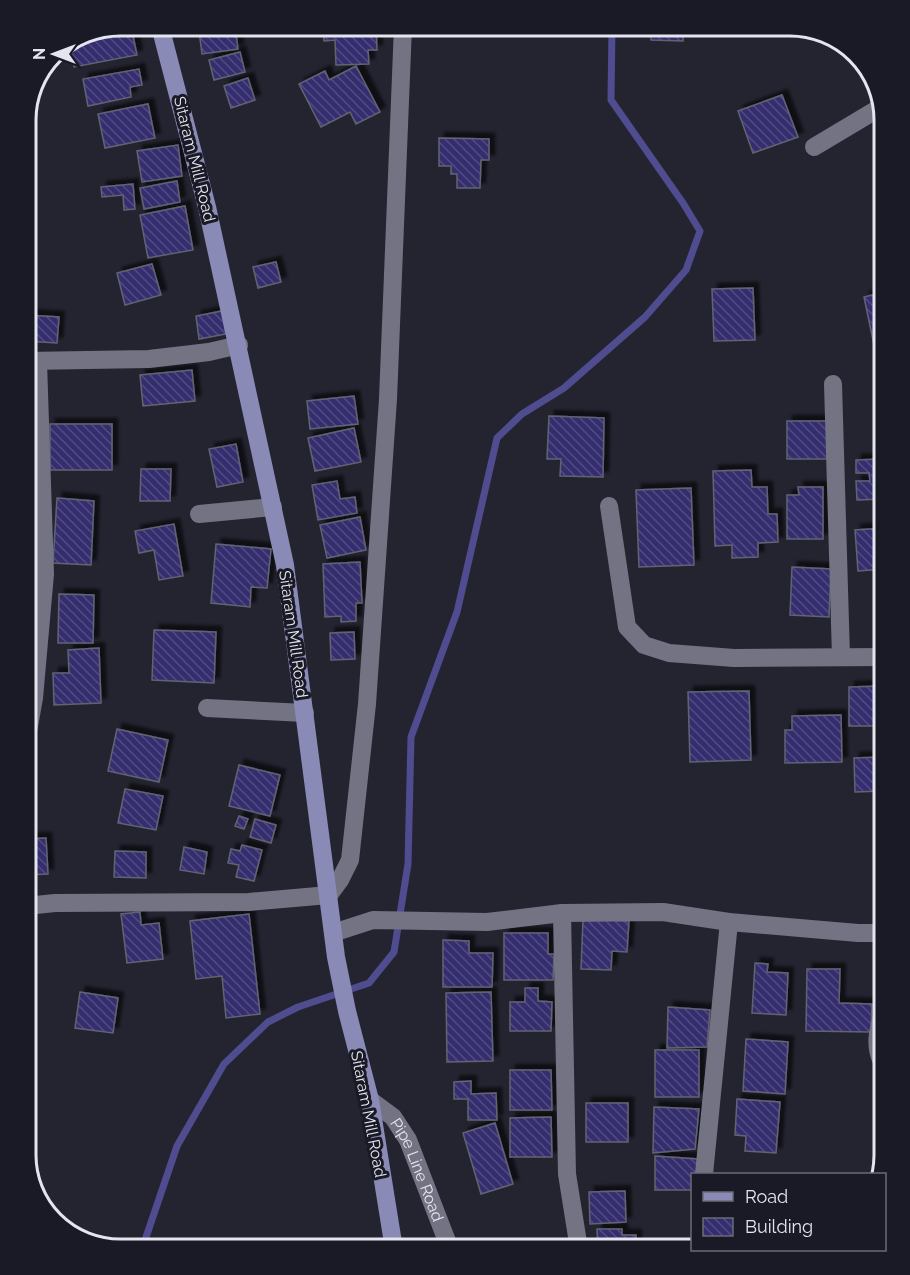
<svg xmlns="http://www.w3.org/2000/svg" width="910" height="1275" font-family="Raleway,sans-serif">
  <defs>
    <pattern id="building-back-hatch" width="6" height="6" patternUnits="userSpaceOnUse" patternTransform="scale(1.5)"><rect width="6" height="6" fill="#342e6e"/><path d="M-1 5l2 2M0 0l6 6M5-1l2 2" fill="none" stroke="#514c83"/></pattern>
    <filter id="shadow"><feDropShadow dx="5.5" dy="-5.5" stdDeviation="1.5" flood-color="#0009"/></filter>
  </defs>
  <rect width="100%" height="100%" fill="#242431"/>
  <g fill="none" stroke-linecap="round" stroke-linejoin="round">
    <!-- stream -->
    <path stroke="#4f4c8f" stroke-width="7" d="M142,1249L177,1146L224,1064L268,1022L298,1007L369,983L394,952L408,864L411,737L457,612L497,438L522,414L564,388L645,317L686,270L700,231L683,203L611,100L612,26"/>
  </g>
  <!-- building -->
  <g fill="url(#building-back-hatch)" stroke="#626372" stroke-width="1.5" filter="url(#shadow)">
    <path d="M120,26H131L137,55L74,67L69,45Z"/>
    <path d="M235,26L238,49L202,54L199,31Z"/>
    <path d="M323,26H376L377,50H368L369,64L336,65L335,40L324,41Z"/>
    <path d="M651,26H683V41L651,40Z"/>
    <rect x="692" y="26" width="34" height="5"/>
    <path d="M739,26H775V32L739,33Z"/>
    <path d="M789,26H796L832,37L789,36Z"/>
    <path d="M240,52L245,72L214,80L209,60Z"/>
    <path d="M356,66L380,112L356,124L350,112L321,127L299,84L325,71L329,80Z"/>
    <path d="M139,69L142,85L130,87L131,97L88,106L83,79Z"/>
    <path d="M248,78L255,100L231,108L224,86Z"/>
    <path d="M782,95L798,137L753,153L738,111Z"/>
    <path d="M148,104L155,138L105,148L98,114Z"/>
    <path d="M439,138L489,139V160H481L480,188H457V174H451V166H439Z"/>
    <path d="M178,145L182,176L142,182L137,151Z"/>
    <path d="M177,181L180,202L144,209L140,188Z"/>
    <path d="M133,184L135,209L124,210L123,195L102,197L101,187Z"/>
    <path d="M185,206L193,250L148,258L140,215Z"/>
    <path d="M276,262L281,282L258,288L253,267Z"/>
    <path d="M152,264L161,295L125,305L117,273Z"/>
    <path d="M753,288L755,340L714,341L712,289Z"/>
    <path d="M884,292V343L874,345L864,297Z"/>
    <path d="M222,311L226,334L199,339L196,316Z"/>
    <path d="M26,315L59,317L57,343L26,341Z"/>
    <path d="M192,370L195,401L143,406L140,375Z"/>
    <path d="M354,396L358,424L310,429L307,401Z"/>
    <path d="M549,416L604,418L603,477L560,476L561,459H547Z"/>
    <rect x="787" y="421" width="44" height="38"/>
    <rect x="50" y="424" width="62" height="46"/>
    <path d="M354,428L361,462L315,471L308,438Z"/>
    <path d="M236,444L243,482L217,487L209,449Z"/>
    <path d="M884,459V499L857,500L856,481H870L869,473H856V460Z"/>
    <path d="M141,469H171L170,501H140Z"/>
    <path d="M751,470L752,487H767L768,514H777L778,542L758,543V557L732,558V545L715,546L713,471Z"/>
    <path d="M337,481L340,499L355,497L357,513L318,520L312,485Z"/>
    <path d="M798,487H823V539H787V495H799Z"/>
    <path d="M691,488L694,565L639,567L636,490Z"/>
    <path d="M57,498L94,501L91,565L53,563Z"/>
    <path d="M360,517L366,550L327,558L320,525Z"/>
    <path d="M174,524L183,576L159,580L154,550L139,553L135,531Z"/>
    <path d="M884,528V569L858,571L855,530Z"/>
    <path d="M216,544L271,549L267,588L251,587L250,607L211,603Z"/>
    <path d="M360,562L362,603H356V621L341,622V616L325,617L323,564Z"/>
    <path d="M792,567L831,569L829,617L790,615Z"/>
    <rect x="26" y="575" width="9" height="49"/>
    <path d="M59,594L94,595L93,643H58Z"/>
    <path d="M154,630L216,632L214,683L152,680Z"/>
    <path d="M354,632L355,659L331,660L330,633Z"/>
    <path d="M99,648L101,703L54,705L53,673H69L68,650Z"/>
    <path d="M884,686V726H849V687Z"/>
    <path d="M749,691L751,760L690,762L688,692Z"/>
    <path d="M841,715L842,762L785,763V730H792V716Z"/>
    <path d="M117,729L168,740L159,782L108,771Z"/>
    <path d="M884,757V791L855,792L854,758Z"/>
    <path d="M239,765L280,775L270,816L229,806Z"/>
    <path d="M125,789L163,796L156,830L118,823Z"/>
    <path d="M239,816L248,819L244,829L235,826Z"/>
    <path d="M255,819L276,825L271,843L250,837Z"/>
    <path d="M46,838L48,874L26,875V839Z"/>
    <path d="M242,845L262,850L254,881L236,877L239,865L228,863L231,849L240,851Z"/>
    <path d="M184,847L207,852L204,874L180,870Z"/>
    <path d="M115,851L146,852V878L114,877Z"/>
    <path d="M140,912L141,925L159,923L163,959L127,963L121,914Z"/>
    <path d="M249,914L260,1014L226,1018L222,976L196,979L190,921Z"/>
    <path d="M583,919L629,921L627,952L612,951L611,970L581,969Z"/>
    <path d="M504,933H548V954H554L553,980H504Z"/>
    <path d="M443,940L469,941V953H493L492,987H443Z"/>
    <path d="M755,963L768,964L767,972L788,973L786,1015L752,1013Z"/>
    <path d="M807,969H840L839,1003L872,1004L871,1032L806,1031Z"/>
    <path d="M525,988H538V1001L552,1002L551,1031H510V1002H525Z"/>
    <path d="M80,992L118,998L113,1033L75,1028Z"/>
    <path d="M491,992L493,1061L447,1062L446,993Z"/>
    <path d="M668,1007L710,1010L707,1047L667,1048Z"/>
    <path d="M746,1039L788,1042L785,1094L743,1091Z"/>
    <rect x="655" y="1050" width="44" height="47"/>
    <path d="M510,1070H551L552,1110H510Z"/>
    <path d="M471,1081V1094L496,1093L497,1120H468V1099H454V1082Z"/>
    <path d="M737,1099L780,1102L776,1153L745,1151L746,1136L735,1135Z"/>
    <rect x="586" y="1103" width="42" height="39"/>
    <path d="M654,1107L699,1109L695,1149L653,1153Z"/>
    <path d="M551,1117L552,1157H510V1118Z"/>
    <path d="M495,1123L513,1184L481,1194L463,1133Z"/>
    <path d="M655,1156L698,1159L696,1174H692V1190H655Z"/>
    <path d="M625,1191L626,1222L590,1224L589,1192Z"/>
    <path d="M597,1229H622V1235H636V1249H598Z"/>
  </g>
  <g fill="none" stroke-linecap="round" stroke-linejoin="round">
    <!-- minor -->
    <g stroke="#737383" stroke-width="18">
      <path d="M814,147L881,107"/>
      <path d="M26,361L149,359L209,352L239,345"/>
      <path d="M833,384L841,657"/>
      <path d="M609,506L627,627L644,645L669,653L734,658L884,657"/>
      <path d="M199,514L273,507"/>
      <path d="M26,548L44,547"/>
      <path d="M207,708L305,713"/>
      <path d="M26,743L34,698L45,574L38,362"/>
      <path d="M26,906L55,903L249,902L329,895L340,880L350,860L367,704L388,399L403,26"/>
      <path d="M562,913L567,1174L579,1249"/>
      <path d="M333,933L373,920L487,922L562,913L663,912L729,922L858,933H884"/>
      <path d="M884,1064L882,1062C873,1044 879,1027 884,1008"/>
      <path id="s1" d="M370,1100L393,1117L408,1140L450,1249"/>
      <path d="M704,1174L729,922"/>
    </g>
    <!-- major -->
    <path stroke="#8a8ab6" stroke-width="18" d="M160,26L207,207L285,565L336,957L347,1011L370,1100L394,1249"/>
  </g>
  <g text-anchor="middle" stroke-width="6" stroke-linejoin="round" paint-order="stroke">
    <!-- street labels -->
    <g font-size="16" fill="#e4e5ee" stroke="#1a1a27">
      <text transform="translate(195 159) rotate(76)" y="6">Sitaram Mill Road</text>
      <text transform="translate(294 634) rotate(82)" y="6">Sitaram Mill Road</text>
      <text transform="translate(369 1114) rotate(79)" y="6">Sitaram Mill Road</text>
      <text dy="6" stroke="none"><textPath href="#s1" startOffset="87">Pipe Line Road</textPath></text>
    </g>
  </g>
  <!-- crop -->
  <path d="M0 0H910V1275H0ZM120 36H790A84 84 0 0 1 874 120V1155A84 84 0 0 1 790 1239H120A84 84 0 0 1 36 1155V120A84 84 0 0 1 120 36Z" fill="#1a1a27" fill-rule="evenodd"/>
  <path fill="none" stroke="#e4e5ee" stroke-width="3" d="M120 36H790A84 84 0 0 1 874 120V1155A84 84 0 0 1 790 1239H120A84 84 0 0 1 36 1155V120A84 84 0 0 1 120 36Z"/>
  <!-- legend -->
  <rect x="691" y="1173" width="195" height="78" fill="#1a1a27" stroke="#6b6b77" stroke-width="1.5"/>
  <rect x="703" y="1192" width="30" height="9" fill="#8a8ab6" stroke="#6b6b77" stroke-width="1.5"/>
  <text x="745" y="1203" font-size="18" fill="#e4e5ee">Road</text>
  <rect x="703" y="1218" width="30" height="18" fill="url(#building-back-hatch)" stroke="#6b6b77" stroke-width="1.5"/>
  <text x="745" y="1233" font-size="18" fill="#e4e5ee">Building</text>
  <!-- north arrow -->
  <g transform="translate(54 54) rotate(270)" stroke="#1a1a27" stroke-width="4.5" paint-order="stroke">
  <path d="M0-4.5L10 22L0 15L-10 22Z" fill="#e4e5ee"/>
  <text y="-9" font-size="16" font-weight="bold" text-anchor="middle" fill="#e4e5ee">N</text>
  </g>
</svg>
